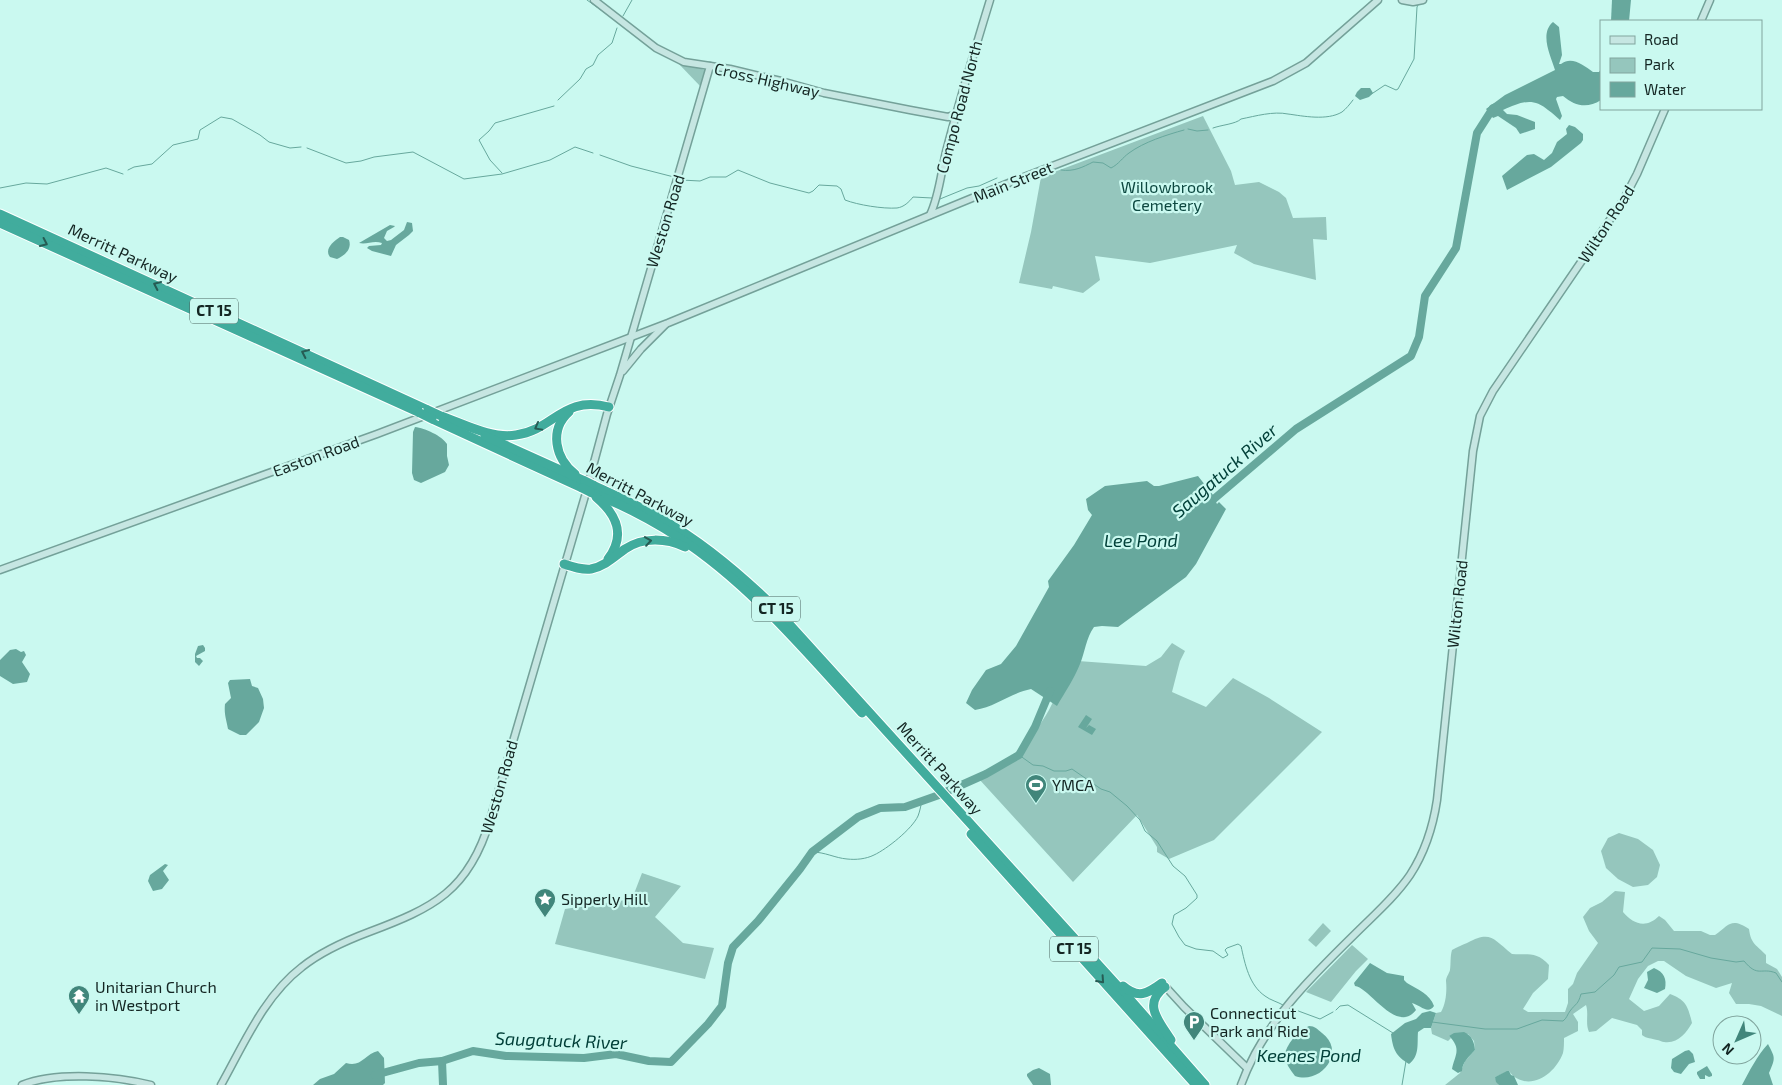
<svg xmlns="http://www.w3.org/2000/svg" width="1782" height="1085" font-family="'Exo 2',sans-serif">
  <rect width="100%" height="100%" fill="#caf9f0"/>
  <!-- green -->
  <g fill="#95c6bd">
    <path d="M677,62L705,70L701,87Z"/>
    <path d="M1203,116L1231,171L1235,185L1259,182L1279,192L1286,198L1293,218L1326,217L1327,240L1313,239L1316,280L1254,264L1234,253L1237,245L1150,263L1095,256L1100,280L1083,293L1053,286L1052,289L1019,283L1031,232L1041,177Z"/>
    <path d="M1172,643L1185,651L1180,661L1172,692L1206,707L1233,678L1269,698L1322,732L1214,840L1169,859L1157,852V847L1137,815L1073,882L979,779C1007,766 1039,732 1052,704C1057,696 1058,686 1063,679C1067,672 1073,666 1078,661L1146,666L1161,657Z"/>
    <path d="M1619,833L1638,839L1653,850L1660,865L1657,877L1648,885L1633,887L1618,879L1606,868L1601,851L1608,838Z"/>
    <path d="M642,873L681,886L655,917L683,943L714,948L705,979L555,944L565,909L632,899Z"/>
    <path d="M1615,891L1625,892L1623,912C1633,924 1646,929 1659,916L1665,920L1674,931H1701L1710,935H1715C1729,925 1731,917 1749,929C1751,945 1757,945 1766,955V963L1777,969L1782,977V1016L1761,1006L1749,1004H1736L1729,993L1732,983L1716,988L1686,976L1664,961H1658L1648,966L1638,979L1629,999L1644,1011L1659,1006L1670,994C1686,1000 1688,1006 1692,1023C1686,1033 1678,1044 1664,1042C1662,1042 1659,1040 1657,1040C1651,1038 1647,1039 1642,1035V1030L1637,1025L1612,1018L1596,1031L1589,1032C1585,1023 1589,1014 1586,1005L1573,1014L1578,1022V1031L1564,1038C1564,1042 1564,1049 1563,1053C1557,1069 1541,1084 1524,1081C1517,1079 1513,1077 1509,1071L1495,1077L1499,1085H1445L1460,1073L1465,1061L1475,1050L1474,1041L1468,1034L1449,1036L1451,1038L1448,1041L1432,1034L1431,1028L1436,1013L1441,1012C1446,1004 1447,991 1446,981C1446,977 1449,974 1450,970C1451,963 1450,957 1452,950C1457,947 1462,945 1467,943C1491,930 1493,939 1512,954C1528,955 1537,951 1549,965L1548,979L1533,993L1523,1009L1528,1012H1565L1568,1003V989L1573,984L1577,973L1598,943L1589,931L1583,917L1590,908L1602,902Z"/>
    <path d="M1323,923L1331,931L1316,947L1308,940Z"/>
    <path d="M1352,945L1368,959L1356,971L1331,1002L1306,992Z"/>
  </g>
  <!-- water -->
  <g fill="#67a89d">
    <path d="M1612,0H1631L1629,21H1611Z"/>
    <path d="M1553,22L1559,27L1562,55L1559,64H1561C1572,56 1583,65 1593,72H1599L1601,69V100C1587,109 1575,106 1563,96L1557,97L1556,99L1562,116L1560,120C1556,117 1553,113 1548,110C1532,96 1520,103 1503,110L1507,114L1517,115L1535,122V129L1520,134L1516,128L1498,116L1493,118L1486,109L1505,95L1555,70C1551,56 1539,34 1553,22Z"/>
    <path d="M1361,88H1370L1373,93L1369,97L1360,100L1355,96L1357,92Z"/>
    <path d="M1569,125L1575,127L1583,134V140L1581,143L1551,167L1507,190L1502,176L1527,155L1534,154L1544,160L1552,153L1557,142L1567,134L1566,129Z"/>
    <path d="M407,222L412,223L413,231L409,235L396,245L391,256L372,251L367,248L369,246L381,245L382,243C373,240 367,245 359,243L390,225L395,226L394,227L387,231L384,238L387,241L391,240L404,230Z"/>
    <path d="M340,237H343L349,240C352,249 345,255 337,259L330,257C324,249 333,242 340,237Z"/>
    <path d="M415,427C425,428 442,436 447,444V456L449,465L445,472L421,483L414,480L412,473L413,432Z"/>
    <path d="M1198,476L1217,500L1216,502L1217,504L1219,502L1226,509L1196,564L1186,577L1118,627L1102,626L1094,627C1086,638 1085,652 1080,664C1074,679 1065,692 1057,706L1031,689C1011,693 995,707 975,710L966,703L972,690L986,670L1001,664L1016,646L1049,587L1048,581L1074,545L1092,515L1088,510L1086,499L1105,486L1147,481L1154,486H1159Z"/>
    <path d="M203,645L205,648V651L196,656L197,658H200L203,661L199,666L195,662V654L198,646Z"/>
    <path d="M16,649L21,652L24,651L26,655L22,662L30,674L27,682L13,684L0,676V660L10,650Z"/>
    <path d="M250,679L252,686L258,688L263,699L264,708L259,722L246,735H240L228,729C226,718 224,714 225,704L231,698L228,683L230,680Z"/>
    <path d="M1086,715L1092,719L1086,728L1089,725L1096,729L1092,735L1078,727Z"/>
    <path d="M165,864L168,865L163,871L169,880L162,889L153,891L148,881L150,875Z"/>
    <path d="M1370,963L1387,973L1404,976V980L1407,983C1417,989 1430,994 1434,1006C1428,1015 1420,1005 1412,1003L1416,1010C1397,1035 1369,987 1355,986L1354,983Z"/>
    <path d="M1654,968C1664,972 1667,979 1665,989L1657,993L1644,988L1648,980L1647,972Z"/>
    <path d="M1430,1011L1436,1013L1431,1028H1424L1418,1032C1417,1043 1420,1056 1409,1064C1396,1056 1393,1050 1391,1034L1405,1023L1416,1019L1422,1013Z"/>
    <path d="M1309,1026C1315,1026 1317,1029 1322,1033C1347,1052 1321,1085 1295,1076C1290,1070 1286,1063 1284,1056C1287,1044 1297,1031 1309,1026Z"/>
    <path d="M1464,1032C1472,1036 1474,1041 1475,1050C1469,1057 1462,1062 1462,1071L1458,1073L1452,1069C1455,1055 1462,1049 1449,1036L1454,1033Z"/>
    <path d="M1768,1044C1775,1058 1776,1057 1769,1073L1773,1085H1742C1750,1070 1757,1056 1768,1044Z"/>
    <path d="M1689,1050L1693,1054L1695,1062L1689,1064L1681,1074L1674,1072L1671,1068L1672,1059L1685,1051Z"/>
    <path d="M378,1051L384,1058L385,1083L383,1085H313L320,1079L334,1074L346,1063C361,1068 365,1054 378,1051Z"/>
    <path d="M1707,1066L1712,1074V1076L1709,1077L1705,1075V1079H1700L1697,1074V1072Z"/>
    <path d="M1039,1068L1050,1074L1051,1085H1033L1027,1076V1074L1033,1070Z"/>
    <path d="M1507,1071H1509L1511,1075L1514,1076L1518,1085H1499L1496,1082L1495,1077Z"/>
  </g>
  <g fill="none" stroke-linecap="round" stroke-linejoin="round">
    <!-- stream -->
    <g stroke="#67a89d" stroke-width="1">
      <path d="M587,0L608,15"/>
      <path d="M623,16L632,0"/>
      <path d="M1370,95L1385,85L1396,90L1398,89L1414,59L1417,7L1419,3"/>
      <path d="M558,100L580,79L586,69L593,65L598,55L612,43L617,28"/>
      <path d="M1213,128C1221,125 1236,124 1241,119C1256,116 1273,111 1288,114C1303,116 1327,121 1342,112C1346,109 1350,104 1353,100"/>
      <path d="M1188,129L1197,131L1208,130"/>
      <path d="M307,148L346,163L361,161L374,157L413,152L464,179L502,174L550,160L575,147L593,153"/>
      <path d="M600,155L631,166L674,177"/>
      <path d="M128,170L134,167L152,164L173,145L198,139L200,130L221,117L232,119L260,135L269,142L290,148L301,147"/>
      <path d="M1061,170C1074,172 1083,167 1093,162L1103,163L1111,168C1119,164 1122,158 1129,153C1144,142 1166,135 1184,130"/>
      <path d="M502,173L490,160L479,140L489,131L495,123L554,106"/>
      <path d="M681,180L700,181L710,177H726L738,170L770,183L809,193L813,191L819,185L837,186L841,189L845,200C858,205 883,209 897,208C904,207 909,202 913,197L932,198"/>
      <path d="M0,188L26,183L47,184L106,168L123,174"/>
      <path d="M940,199L967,188L979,186L997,178"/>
      <path d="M1019,755L1033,765L1043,766L1054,771H1066L1072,769L1101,789L1110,792L1127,806L1140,820L1145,831L1157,841L1173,866L1185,876L1197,895V898L1186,908L1174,915L1172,924L1179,937L1185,945L1196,949L1213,951L1223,958L1228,955L1225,950L1227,948L1238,944L1241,946C1245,964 1249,985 1265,996C1270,1000 1278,1002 1283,1005"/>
      <path d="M812,852C825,852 835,858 847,859C856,860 866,859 874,855C887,849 912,829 918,816C920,811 921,805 922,800"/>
      <path d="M1293,1009L1320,1019L1333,1012"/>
      <path d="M1336,1010L1340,1006L1348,1005L1393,1033"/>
      <path d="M1432,1022L1485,1029H1517L1542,1020L1563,1021C1567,1018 1567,1015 1570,1011C1576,1003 1578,1005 1581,994L1595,992L1614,975L1619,967L1642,962L1652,948L1680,949L1711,958L1736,962L1744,961C1758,978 1761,967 1776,973L1782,982"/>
      <path d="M1402,1085L1406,1061"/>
    </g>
    <!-- river -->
    <g stroke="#67a89d" stroke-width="8">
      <path d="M1208,504L1296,429L1411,356L1419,337L1425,296L1456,248L1477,133L1493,108L1496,107"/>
      <path d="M442,1061L443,1085"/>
      <path d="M375,1075L419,1063L442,1061L473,1051L506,1056L584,1058L616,1054L649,1061L671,1062L708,1024L722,1006L728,963L733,947L758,921L800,869L812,852L858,817L880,808L905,807L939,795L986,774L1019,755L1035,727L1050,691"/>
    </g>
    <!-- secondary casing -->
    <g stroke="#74a199" stroke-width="9">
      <g id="secondary">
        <path d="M594,0L656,48L684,62L730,69L781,81L824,93L910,110L948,117L956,114"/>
        <path d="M1402,0L1413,2L1423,0"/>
        <path d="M1701,21L1710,0"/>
        <path d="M930,215C940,194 941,170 947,148C960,98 975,49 990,0"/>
        <path d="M623,371L641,349L665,325"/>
        <path d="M0,570L377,434L668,323L1016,180L1273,81L1306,63L1378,0"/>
        <path d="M1163,984L1184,1007L1247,1068"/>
        <path d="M22,1085C57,1071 116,1076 151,1085"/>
        <path d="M221,1085C244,1044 264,996 302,967C322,951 345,941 369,932C433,908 469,891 490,820L585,496L607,414L620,375L710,66"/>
        <path d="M1241,1085C1263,1024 1310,978 1355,934C1374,915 1395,897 1410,875C1425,852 1433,827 1437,800L1473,451L1480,416L1493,391L1624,199L1637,174L1665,109"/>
      </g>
    </g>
    <!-- highway casing -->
    <g stroke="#fff" stroke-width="11">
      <g id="highway">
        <path d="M0,214L428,410"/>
        <path d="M0,223L420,413"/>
        <path d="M569,412C549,430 555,458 575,474"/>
        <path d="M441,416C464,424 491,439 516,435C554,430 562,395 609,407"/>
        <path d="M432,419L582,488"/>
        <path d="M485,436L585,481"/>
        <path d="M593,485C616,496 640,506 662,519C702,542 738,572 771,604L1134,1004L1205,1085"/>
        <path d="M590,492C621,504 650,519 678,537C750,584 805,651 862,713"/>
        <path d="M596,497C617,515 626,535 608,559"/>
        <path d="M564,564C573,567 582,570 591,569C605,566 614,557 625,549C643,537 666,538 685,547"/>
        <path d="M971,834L1196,1085"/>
        <path d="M1123,986C1138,999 1147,994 1162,983"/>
        <path d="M1165,987C1142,1004 1159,1021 1171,1040"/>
      </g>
    </g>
    <!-- secondary -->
    <use href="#secondary" stroke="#c6e6e2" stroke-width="6"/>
    <!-- highway -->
    <use href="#highway" stroke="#41ac9d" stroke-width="9"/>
    <!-- highway-bridge casing -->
    <g stroke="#fff" stroke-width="11" stroke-linecap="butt">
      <g id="highway-bridge">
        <path d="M428,410L441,416"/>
        <path d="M420,413L432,419"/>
        <path d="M585,481L593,485"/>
        <path d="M582,488L590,492"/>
      </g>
    </g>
    <!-- highway-bridge -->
    <use href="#highway-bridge" stroke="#41ac9d" stroke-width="9"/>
  </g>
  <!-- one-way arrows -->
  <defs><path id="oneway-chevron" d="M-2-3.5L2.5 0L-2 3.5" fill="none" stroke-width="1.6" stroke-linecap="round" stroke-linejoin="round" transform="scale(1.25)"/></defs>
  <g stroke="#265c54">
    <use href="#oneway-chevron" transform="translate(44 243) rotate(25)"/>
    <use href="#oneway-chevron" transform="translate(157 285) rotate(-155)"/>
    <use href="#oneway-chevron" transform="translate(305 353) rotate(-155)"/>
    <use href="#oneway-chevron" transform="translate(538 427) rotate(151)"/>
    <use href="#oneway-chevron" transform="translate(648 541) rotate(-8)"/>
    <use href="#oneway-chevron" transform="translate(1101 980) rotate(48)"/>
  </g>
  <!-- icons -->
  <defs>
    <g id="stadium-pin" transform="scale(1.125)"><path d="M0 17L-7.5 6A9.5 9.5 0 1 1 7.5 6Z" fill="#41867b" stroke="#caf9f0"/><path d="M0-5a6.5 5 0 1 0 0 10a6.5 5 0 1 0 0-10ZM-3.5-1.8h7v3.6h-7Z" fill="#fff"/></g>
    <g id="sight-pin" transform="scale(1.125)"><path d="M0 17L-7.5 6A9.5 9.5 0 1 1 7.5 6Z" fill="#41867b" stroke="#caf9f0"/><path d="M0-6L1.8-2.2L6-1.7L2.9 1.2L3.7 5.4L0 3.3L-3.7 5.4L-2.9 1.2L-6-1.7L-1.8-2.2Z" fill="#fff"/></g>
    <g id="temple-pin" transform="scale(1.125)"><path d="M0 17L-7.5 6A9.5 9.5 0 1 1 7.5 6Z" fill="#41867b" stroke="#caf9f0"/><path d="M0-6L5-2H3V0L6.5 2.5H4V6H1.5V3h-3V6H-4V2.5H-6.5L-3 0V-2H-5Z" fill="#fff"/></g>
    <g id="parking-pin" transform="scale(1.125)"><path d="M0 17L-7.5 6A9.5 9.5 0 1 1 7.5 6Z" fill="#41867b" stroke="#caf9f0"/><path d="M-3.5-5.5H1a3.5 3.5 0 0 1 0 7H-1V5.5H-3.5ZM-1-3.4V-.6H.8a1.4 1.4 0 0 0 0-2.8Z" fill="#fff"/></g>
  </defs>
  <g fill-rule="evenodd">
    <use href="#stadium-pin" x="1036" y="785"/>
    <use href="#sight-pin" x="545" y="899"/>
    <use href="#temple-pin" x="79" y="996"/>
    <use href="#parking-pin" x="1194" y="1022"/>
  </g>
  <g text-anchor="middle" stroke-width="4.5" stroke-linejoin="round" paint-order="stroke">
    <!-- shield labels -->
    <g fill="#caf9f0" stroke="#4b6560" stroke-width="1">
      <rect x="190" y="298.5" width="48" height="25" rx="4"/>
      <rect x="752" y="596.5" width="48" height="25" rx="4"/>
      <rect x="1050" y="936.5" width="48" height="25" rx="4"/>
    </g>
    <g font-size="15" font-weight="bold" fill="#142623">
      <text x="214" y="316">CT 15</text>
      <text x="776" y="614">CT 15</text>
      <text x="1074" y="954">CT 15</text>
    </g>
    <!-- street labels -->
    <g font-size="16" fill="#142623" stroke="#caf9f0">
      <text transform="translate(767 80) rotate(13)" y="6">Cross Highway</text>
      <text transform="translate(959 107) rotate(-75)" y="6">Compo Road North</text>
      <text transform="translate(1013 182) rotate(-22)" y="6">Main Street</text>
      <text transform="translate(665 221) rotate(-73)" y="6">Weston Road</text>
      <text transform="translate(1606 224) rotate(-57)" y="6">Wilton Road</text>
      <text transform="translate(123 253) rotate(25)" y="6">Merritt Parkway</text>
      <text transform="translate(316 456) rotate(-20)" y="6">Easton Road</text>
      <text transform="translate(640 494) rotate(28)" y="6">Merritt Parkway</text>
      <text transform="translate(1457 604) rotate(-84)" y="6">Wilton Road</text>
      <text transform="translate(940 768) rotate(48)" y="6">Merritt Parkway</text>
      <text transform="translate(499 787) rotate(-74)" y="6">Weston Road</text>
    </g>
    <!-- park labels -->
    <g font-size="16" fill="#0d4840" stroke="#caf9f0">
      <text x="1167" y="193">Willowbrook<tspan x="1167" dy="18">Cemetery</tspan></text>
    </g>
    <!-- poi labels -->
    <g font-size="16" fill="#142623" stroke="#caf9f0" text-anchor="start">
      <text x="1052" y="791">YMCA</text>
      <text x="561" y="905">Sipperly Hill</text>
      <text x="95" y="993">Unitarian Church<tspan x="95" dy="18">in Westport</tspan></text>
      <text x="1210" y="1019">Connecticut<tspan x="1210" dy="18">Park and Ride</tspan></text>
    </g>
    <!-- water labels -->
    <g font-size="18" font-style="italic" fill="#024039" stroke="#caf9f0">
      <text transform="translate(1225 471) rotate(-41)" y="6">Saugatuck River</text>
      <text x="1141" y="547">Lee Pond</text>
      <text transform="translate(561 1041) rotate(2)" y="6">Saugatuck River</text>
      <text x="1309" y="1062">Keenes Pond</text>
    </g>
  </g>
  <!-- legend -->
  <rect x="1600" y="20" width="162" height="90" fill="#caf9f0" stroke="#81a59e"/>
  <rect x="1610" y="36" width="25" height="8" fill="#c6e6e2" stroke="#81a59e"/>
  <text x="1644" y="45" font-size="15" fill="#142623">Road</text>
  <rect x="1610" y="58" width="25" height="15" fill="#95c6bd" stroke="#81a59e"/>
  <text x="1644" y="70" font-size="15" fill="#142623">Park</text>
  <rect x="1610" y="82" width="25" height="15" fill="#67a89d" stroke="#81a59e"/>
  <text x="1644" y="95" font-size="15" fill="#142623">Water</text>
  <!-- north arrow -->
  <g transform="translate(1737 1040) rotate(225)"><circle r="24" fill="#caf9f0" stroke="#81a59e"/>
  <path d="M0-4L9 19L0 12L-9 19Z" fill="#41867b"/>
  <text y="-8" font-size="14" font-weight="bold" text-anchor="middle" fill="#142623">N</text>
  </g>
</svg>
